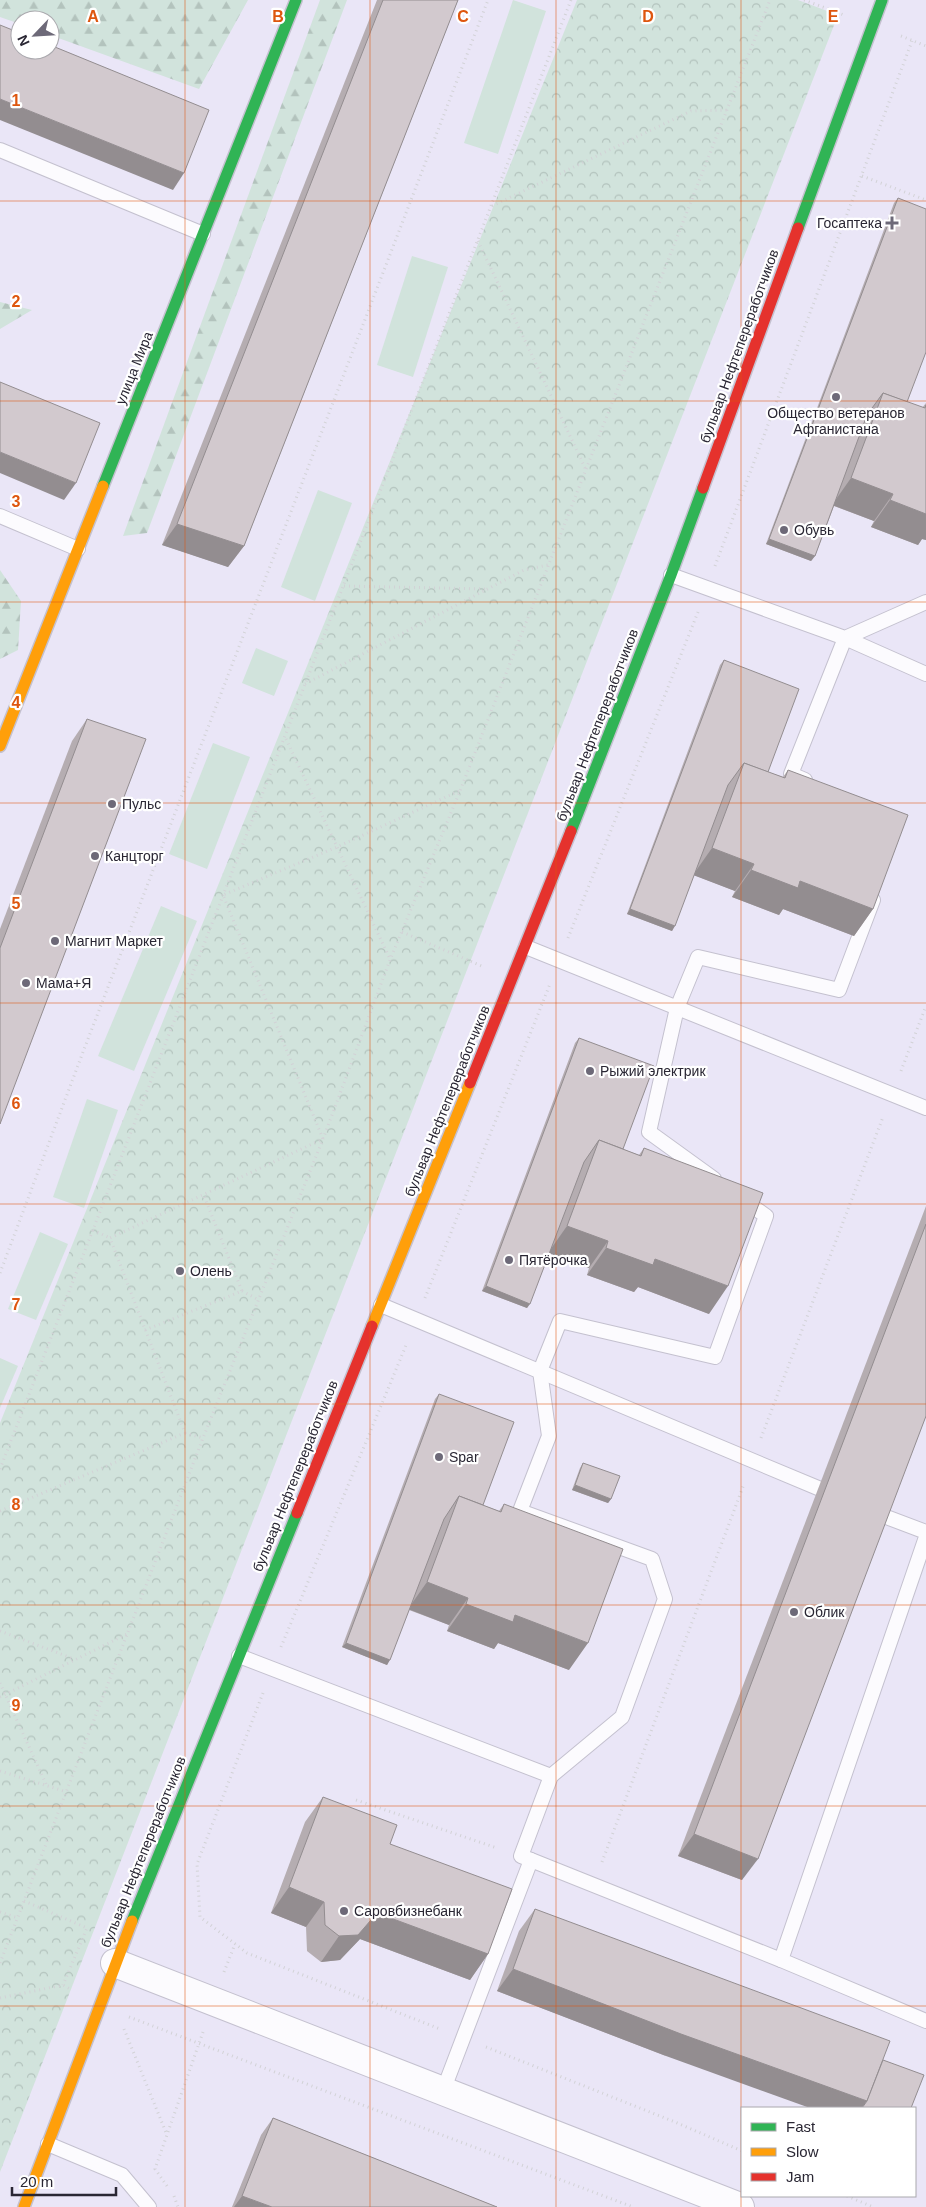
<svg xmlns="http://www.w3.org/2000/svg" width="926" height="2207" font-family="Helvetica,sans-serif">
  <defs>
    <pattern id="forest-firs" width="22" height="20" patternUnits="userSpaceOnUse" patternTransform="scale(1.25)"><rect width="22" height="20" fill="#d1e3dc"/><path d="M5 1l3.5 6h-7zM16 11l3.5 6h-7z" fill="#b3c3bd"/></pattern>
    <pattern id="park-crowns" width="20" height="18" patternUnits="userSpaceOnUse" patternTransform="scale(1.25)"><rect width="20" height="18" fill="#d1e3dc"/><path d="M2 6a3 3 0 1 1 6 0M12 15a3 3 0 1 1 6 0" fill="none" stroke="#b3c3bd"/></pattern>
  </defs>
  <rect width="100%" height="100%" fill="#eae6f7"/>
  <!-- green -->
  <g fill="#d1e3dc">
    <path d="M513,0L546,11L498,154L464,143Z"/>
    <path d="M412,256L448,267L413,377L377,365Z"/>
    <path d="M318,490L352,503L315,601L281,587Z"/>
    <path d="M256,648L288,661L274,696L242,683Z"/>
    <path d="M213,743L250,757L207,869L169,854Z"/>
    <path d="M161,906L197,921L134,1071L98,1056Z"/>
    <path d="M87,1099L118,1110L84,1208L53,1197Z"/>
    <path d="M40,1232L68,1244L36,1320L8,1309Z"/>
    <path d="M0,1358L18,1366L0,1408Z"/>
  </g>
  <!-- forest -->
  <g fill="url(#forest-firs)">
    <path d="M0,0H248L199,89L50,35V20H20V24L0,17Z"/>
    <path d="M320,0H347L147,533L123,536Z"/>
    <path d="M0,302L32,310L0,329Z"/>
    <path d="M0,570L21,601L18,650L0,659Z"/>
  </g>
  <!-- park -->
  <path fill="url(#park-crowns)" d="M577,0H798L838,15L0,2172V1423Z"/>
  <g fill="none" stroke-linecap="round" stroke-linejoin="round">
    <!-- lane casing -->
    <g stroke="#c4c1cf" stroke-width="16">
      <g id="lane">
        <path d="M0,150L203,234"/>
        <path d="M0,516L78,549"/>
        <path d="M671,575L845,638L926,602"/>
        <path d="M805,780L791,774L845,638L926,674"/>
        <path d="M526,947L926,1108"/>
        <path d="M714,1179L649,1132L677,1008L698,957L839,990L873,900"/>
        <path d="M742,1199L766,1216L715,1357L560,1321L540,1371L549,1436L520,1511L652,1559L665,1599L622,1717L551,1776L521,1856L781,1960"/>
        <path d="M381,1305L818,1488"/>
        <path d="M881,1515L926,1532"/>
        <path d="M926,1537L781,1960L926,2021"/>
        <path d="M239,1656L551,1776"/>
        <path d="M443,2091L531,1860"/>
        <path d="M48,2144L122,2175L149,2207"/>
      </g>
    </g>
    <!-- street casing -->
    <g stroke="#c4c1cf" stroke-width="30">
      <path id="street" d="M115,1963L740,2207"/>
    </g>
    <!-- fast casing -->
    <g stroke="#c4c1cf" stroke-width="14">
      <g id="fast">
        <path d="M798,228L882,0"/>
        <path d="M103,486L296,0"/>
        <path d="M571,831L671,575L703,488"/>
        <path d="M132,1921L297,1513"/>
      </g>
    </g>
    <!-- slow casing -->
    <g stroke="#c4c1cf" stroke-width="14">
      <g id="slow">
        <path d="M0,746L103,486"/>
        <path d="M372,1326L470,1083"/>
        <path d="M24,2207L132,1921"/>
      </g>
    </g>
    <!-- jam casing -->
    <g stroke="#c4c1cf" stroke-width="14">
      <g id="jam">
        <path d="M703,488L798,228"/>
        <path d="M470,1083L571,831"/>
        <path d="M297,1513L372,1326"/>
      </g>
    </g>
    <!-- path -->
    <g stroke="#d2d2d6" stroke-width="3" stroke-dasharray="1 4" stroke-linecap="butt">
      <path d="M804,0L844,15"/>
      <path d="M901,36L926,46"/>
      <path d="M862,176L926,200"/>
      <path d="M492,206L691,111L727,110"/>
      <path d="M478,241L586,470"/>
      <path d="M715,566L912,41"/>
      <path d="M344,586L487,589"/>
      <path d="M305,684L524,570L548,565"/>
      <path d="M286,739L390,959"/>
      <path d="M402,932L484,967"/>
      <path d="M568,938L698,612"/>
      <path d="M901,1071L926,1006"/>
      <path d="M93,1230L110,1238"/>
      <path d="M0,1273L83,1052L488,0"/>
      <path d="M242,1291L259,1300"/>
      <path d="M425,1298L550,984"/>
      <path d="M145,1330L242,1291L204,1196"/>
      <path d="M185,1433L203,1438"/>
      <path d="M761,1438L883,1117"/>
      <path d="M0,1469L571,0"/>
      <path d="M0,1511L185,1433L110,1238L323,1139L223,895L337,847L459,791"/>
      <path d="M0,1631L74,1659"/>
      <path d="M281,1647L407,1343"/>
      <path d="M0,1683L46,1784"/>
      <path d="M263,1693L197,1864L200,1917L247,1953L440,2029"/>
      <path d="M0,1697L129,1633"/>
      <path d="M0,1771L67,1792"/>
      <path d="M356,1800L497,1848"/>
      <path d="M602,1862L744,1484"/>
      <path d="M24,1901L87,1928L63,1985"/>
      <path d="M0,1912L18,1918"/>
      <path d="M0,1963L203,1438L323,1139L390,960L460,791L770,0"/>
      <path d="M224,1972L235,1944"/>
      <path d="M0,1998L63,1985L72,1990"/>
      <path d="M129,2017L633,2207"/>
      <path d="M124,2029L167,2135"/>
      <path d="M486,2047L675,2122L742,2151"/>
      <path d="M167,2186L155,2169L203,2032"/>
      <path d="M174,2196L178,2207"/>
      <path d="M847,2196L873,2207"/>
    </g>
    <!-- lane -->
    <use href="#lane" stroke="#fcfbfe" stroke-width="14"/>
    <!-- street -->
    <use href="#street" stroke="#fcfbfe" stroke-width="28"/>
    <!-- fast -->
    <use href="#fast" stroke="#30b455" stroke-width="11"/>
    <!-- slow -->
    <use href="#slow" stroke="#ff9f0a" stroke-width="11"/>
    <!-- jam -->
    <use href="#jam" stroke="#e5322d" stroke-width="11"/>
  </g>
  <!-- wall -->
  <g fill="#b5adb1">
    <path d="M377,0H458L244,546L228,567L162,545Z"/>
    <path d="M898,198L907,402L922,408L926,403V540L922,539L918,545L871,527L874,521L834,506L815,556L811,561L766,544L894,203Z"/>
    <path d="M724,660L768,772L783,777L788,770L873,909L854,936L783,909L779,915L732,897L735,891L694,875L672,931L627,914L720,665Z"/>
    <path d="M87,719L0,1124V929L72,741Z"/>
    <path d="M579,1038L623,1149L639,1155L644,1148L709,1314L638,1287L634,1292L587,1275L589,1268L549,1253L527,1308L482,1291L575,1043Z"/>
    <path d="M926,1206V1416L742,1880L678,1856Z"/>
    <path d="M439,1394L483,1505L499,1511L504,1504L569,1670L498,1643L494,1649L447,1631L449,1625L409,1610L387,1665L342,1647L435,1399Z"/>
    <path d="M583,1463L611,1499L608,1503L572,1490L580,1468Z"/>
    <path d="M323,1797L390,1844L488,1954L470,1980L360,1939L340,1960L321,1962L307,1951L306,1927L271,1913L305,1822Z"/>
    <path d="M535,1909L666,2056L497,1991L519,1931Z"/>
    <path d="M273,2118L497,2207H232L261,2135Z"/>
  </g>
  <!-- shaded-wall -->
  <g fill="#938d90">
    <path d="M0,99L184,173L173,190L0,120Z"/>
    <path d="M0,452L76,483L64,500L0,473Z"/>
    <path d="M851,478L893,494L874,521L832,505Z"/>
    <path d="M890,500L926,514V540L922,539L918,545L871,527Z"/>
    <path d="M177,524L244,546L228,567L162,545Z"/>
    <path d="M769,539L815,556L811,561L766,544Z"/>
    <path d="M712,848L754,864L735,891L693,875Z"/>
    <path d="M751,870L800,881L873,909L854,936L783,909L779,915L732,897Z"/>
    <path d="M630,909L675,926L672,931L627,914Z"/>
    <path d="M567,1226L608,1241L589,1268L548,1253Z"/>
    <path d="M606,1248L655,1259L728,1286L709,1314L638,1287L634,1292L587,1275Z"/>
    <path d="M486,1286L530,1304L527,1308L482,1291Z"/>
    <path d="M575,1485L611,1499L608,1503L572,1490Z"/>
    <path d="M427,1582L468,1598L449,1625L408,1609Z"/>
    <path d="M466,1604L515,1615L588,1643L569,1670L498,1643L494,1649L447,1631Z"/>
    <path d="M346,1643L390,1660L387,1665L342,1647Z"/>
    <path d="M694,1834L758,1859L742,1880L678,1856Z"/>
    <path d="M289,1887L324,1902L306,1927L271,1913Z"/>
    <path d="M377,1913L488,1954L470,1980L360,1939L340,1960L321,1962L339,1936Z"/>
    <path d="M513,1969L867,2101L862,2108H810L666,2056L497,1991Z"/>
    <path d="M242,2196L272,2207H234Z"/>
  </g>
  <!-- building -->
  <g fill="#d2c9ce" stroke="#938d90">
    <path d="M383,0H458L244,546L177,524Z"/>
    <path d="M0,25L20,33V50H50V45L209,110L184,173L0,99Z"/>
    <path d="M898,198L926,209V352L907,402L883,393L867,415L815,556L769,539Z"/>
    <path d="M0,382L100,423L76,483L0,452Z"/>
    <path d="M883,393L925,408L926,405V514L890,500L893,494L851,478Z"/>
    <path d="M724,660L799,689L768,772L744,763L728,785L675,926L630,909Z"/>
    <path d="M87,719L146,739L0,1124V948Z"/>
    <path d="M744,763L785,778L788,770L908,815L873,909L800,881L798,888L751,870L754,864L712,848Z"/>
    <path d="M579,1038L654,1066L623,1149L599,1140L584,1162L530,1304L486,1286Z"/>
    <path d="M599,1140L641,1156L644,1148L763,1193L728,1286L655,1259L653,1265L606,1248L608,1241L567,1226Z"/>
    <path d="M926,1224V1416L758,1859L694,1834Z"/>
    <path d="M439,1394L514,1422L483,1505L459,1496L444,1519L390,1660L346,1643Z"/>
    <path d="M583,1463L620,1476L611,1499L575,1485Z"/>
    <path d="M459,1496L501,1512L504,1504L623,1549L588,1643L515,1615L513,1622L466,1604L468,1598L427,1582Z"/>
    <path d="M323,1797L397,1825L390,1844L512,1889L488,1954L377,1913L358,1935L339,1936L325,1925L324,1902L289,1887Z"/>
    <path d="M535,1909L890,2041L867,2101L681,2034L513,1969Z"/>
    <path d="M883,2060L924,2075L911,2108H862L867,2101Z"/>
    <path d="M273,2118L497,2207H272L242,2196Z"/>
  </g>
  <!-- grid -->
  <path fill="none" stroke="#de560e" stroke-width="1" stroke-opacity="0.55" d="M185,0V2207M370,0V2207M556,0V2207M741,0V2207M0,201H926M0,401H926M0,602H926M0,803H926M0,1003H926M0,1204H926M0,1404H926M0,1605H926M0,1806H926M0,2006H926"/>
  <!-- markers -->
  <g fill="#6d6978" stroke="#fff" stroke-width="2">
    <path d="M889.5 215.5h5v5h5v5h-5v5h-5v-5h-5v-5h5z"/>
    <circle cx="836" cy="397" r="5"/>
    <circle cx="784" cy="530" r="5"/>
    <circle cx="112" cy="804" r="5"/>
    <circle cx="95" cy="856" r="5"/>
    <circle cx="55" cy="941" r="5"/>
    <circle cx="26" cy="983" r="5"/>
    <circle cx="590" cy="1071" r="5"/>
    <circle cx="509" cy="1260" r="5"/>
    <circle cx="180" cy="1271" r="5"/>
    <circle cx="439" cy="1457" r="5"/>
    <circle cx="794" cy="1612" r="5"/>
    <circle cx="344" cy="1911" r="5"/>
  </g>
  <g text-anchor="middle" stroke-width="4.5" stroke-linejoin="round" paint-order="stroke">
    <!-- poi labels -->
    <g font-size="14" fill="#292633" stroke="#fff" text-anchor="start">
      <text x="882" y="228" text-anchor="end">Госаптека</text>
      <text x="836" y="418" text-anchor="middle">Общество ветеранов<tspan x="836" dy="16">Афганистана</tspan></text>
      <text x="794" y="535">Обувь</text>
      <text x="122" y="809">Пульс</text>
      <text x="105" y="861">Канцторг</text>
      <text x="65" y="946">Магнит Маркет</text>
      <text x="36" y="988">Мама+Я</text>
      <text x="600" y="1076">Рыжий электрик</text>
      <text x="519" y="1265">Пятёрочка</text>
      <text x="190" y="1276">Олень</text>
      <text x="449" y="1462">Spar</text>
      <text x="804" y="1617">Облик</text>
      <text x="354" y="1916">Саровбизнебанк</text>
    </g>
    <!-- street labels -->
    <g font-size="14" fill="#292633" stroke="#fff">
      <text transform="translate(739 346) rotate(-70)" y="5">бульвар Нефтепереработчиков</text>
      <text transform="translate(134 368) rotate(-68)" y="5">улица Мира</text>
      <text transform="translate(597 725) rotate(-69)" y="5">бульвар Нефтепереработчиков</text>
      <text transform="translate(447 1101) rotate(-68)" y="5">бульвар Нефтепереработчиков</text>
      <text transform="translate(295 1476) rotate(-68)" y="5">бульвар Нефтепереработчиков</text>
      <text transform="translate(143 1852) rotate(-68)" y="5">бульвар Нефтепереработчиков</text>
    </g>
  </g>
  <g font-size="16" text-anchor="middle" font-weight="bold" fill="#de560e" stroke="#fff" stroke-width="4.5" stroke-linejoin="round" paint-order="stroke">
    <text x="93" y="22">A</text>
    <text x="278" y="22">B</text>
    <text x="463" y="22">C</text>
    <text x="648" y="22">D</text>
    <text x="833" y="22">E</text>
    <text x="16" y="106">1</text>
    <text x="16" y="307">2</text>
    <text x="16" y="507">3</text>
    <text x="16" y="708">4</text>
    <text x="16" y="909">5</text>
    <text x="16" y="1109">6</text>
    <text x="16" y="1310">7</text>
    <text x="16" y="1510">8</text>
    <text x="16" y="1711">9</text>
  </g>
  <!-- legend -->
  <rect x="741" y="2107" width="175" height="90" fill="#ffffff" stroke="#a9a8ad"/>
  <rect x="751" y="2123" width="25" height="8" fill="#30b455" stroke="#a9a8ad"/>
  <text x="786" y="2132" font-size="15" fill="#292633">Fast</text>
  <rect x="751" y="2148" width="25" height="8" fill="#ff9f0a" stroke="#a9a8ad"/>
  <text x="786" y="2157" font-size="15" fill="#292633">Slow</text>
  <rect x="751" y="2173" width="25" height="8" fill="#e5322d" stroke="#a9a8ad"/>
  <text x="786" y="2182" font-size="15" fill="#292633">Jam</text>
  <!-- north arrow -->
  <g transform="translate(35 35) rotate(245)"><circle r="24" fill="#ffffff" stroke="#a9a8ad"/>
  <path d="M0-4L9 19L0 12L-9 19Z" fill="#6d6978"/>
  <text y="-8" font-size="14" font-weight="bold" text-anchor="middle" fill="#292633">N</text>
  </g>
  <!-- scale -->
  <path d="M12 2187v8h104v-8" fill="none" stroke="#292633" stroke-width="2.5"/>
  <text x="20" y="2187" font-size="15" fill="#292633" stroke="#ffffff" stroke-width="4" paint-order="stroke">20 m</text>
</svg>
